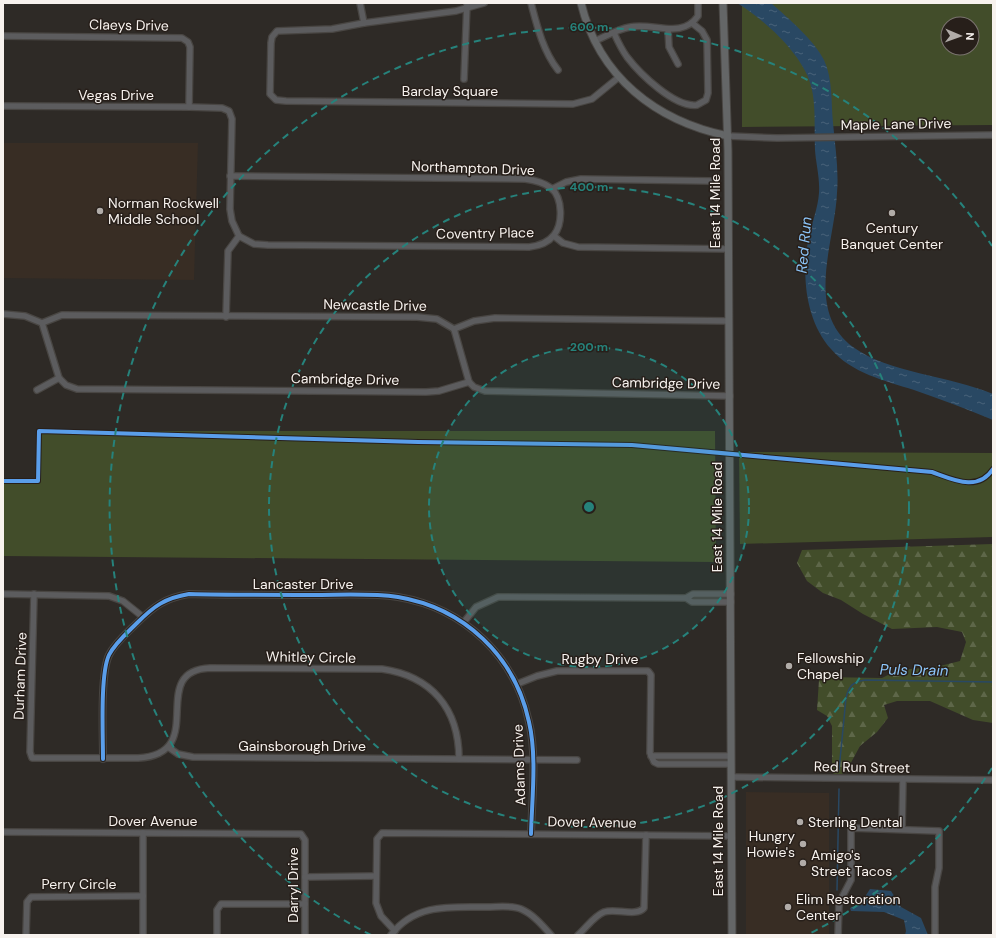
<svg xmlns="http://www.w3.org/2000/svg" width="996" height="938" font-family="'DM Sans',sans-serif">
  <defs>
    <pattern id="forest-firs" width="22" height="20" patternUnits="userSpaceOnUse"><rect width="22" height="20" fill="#424d2a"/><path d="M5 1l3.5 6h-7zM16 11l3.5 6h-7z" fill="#5e6749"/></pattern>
    <pattern id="water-ripples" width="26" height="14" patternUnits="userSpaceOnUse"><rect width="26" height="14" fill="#294863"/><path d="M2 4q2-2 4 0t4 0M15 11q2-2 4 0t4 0" fill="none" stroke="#49637a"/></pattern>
  </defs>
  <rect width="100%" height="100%" fill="#2e2a26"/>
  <!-- built -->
  <g fill="#382d24">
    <path d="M3,143H198L194,280L3,278Z"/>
    <path d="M746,792L829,793V935H746Z"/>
  </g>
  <!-- green -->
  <g fill="#424d2a" fill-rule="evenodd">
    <path d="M742,3H993V125L742,127ZM948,24H972V48H948Z"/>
    <path d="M39,431H715L716,562L3,556V481H38Z"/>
    <path d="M739,452L993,453V537L740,544Z"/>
  </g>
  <!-- forest -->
  <path fill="url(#forest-firs)" d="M993,544V723L973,720L930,701H897L884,705L888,718L877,732L860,746L847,770L842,774H834L832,772V726L827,716L817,710L819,680L823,677L882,678L898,670L936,667L960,661L966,642L962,632L937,627L892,629L863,614L841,600L823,593L807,581L797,563L802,550Z"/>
  <!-- water -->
  <g fill="url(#water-ripples)">
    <path d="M737,3H771C787,17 815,41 824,60C833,79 831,103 833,123C835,146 839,170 837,193C835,241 804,311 853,347C888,373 951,376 993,394V420C967,409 940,399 914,390C886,381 851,373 831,349C805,320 801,273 809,237C812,222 818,208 819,193C820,178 816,164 815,150C814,131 816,109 812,90C806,57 765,20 737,3Z"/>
    <path d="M870,889L891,891L901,907L921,918L928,935H905L906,931L904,920L884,912L851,911L850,908L861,903Z"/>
  </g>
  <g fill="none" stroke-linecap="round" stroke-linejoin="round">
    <!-- stream -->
    <g stroke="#294863" stroke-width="1.5">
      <path d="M839,770L846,698C849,685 853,682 865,680L993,682"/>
      <path d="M837,890L839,789"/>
    </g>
    <!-- minor casing -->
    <g stroke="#494643" stroke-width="8">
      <g id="minor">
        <path d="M360,3L364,23"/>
        <path d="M484,3L456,11L364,23L332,29L277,31L272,37L271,43L270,94L276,100L286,101L573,104L592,99L619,77"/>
        <path d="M531,3C537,26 543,51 558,70"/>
        <path d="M668,29L669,47L678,64"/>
        <path d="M614,33C618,42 622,50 627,57C640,74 675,108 697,105L706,100L708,93L707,40L702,31L692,23"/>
        <path d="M3,36L182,38L188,42L190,47L189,107"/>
        <path d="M595,41C606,36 618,29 630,27C654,22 681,40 698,16V3"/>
        <path d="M464,79L467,3"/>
        <path d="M3,106L189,107L222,108L229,111L232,119L230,209L232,221L239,236L228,251L226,317"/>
        <path d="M728,136L777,138L993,135"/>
        <path d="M230,176L525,179C534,180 543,182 551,188C563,198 563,224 554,235C548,243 538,246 529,247L268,245L254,244L239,236"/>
        <path d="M552,189L566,182L581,179L712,181"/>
        <path d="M554,236L563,243L578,247L729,249"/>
        <path d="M3,314L25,316L42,323L59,378L66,385L77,389L426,392L439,391L469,382"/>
        <path d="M42,323L62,315L417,317L437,319L454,329"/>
        <path d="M454,329L474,321L495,318L729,321"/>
        <path d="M454,329L469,382"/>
        <path d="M469,382L474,387L485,391L730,396"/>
        <path d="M37,390L59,378"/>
        <path d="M3,594L109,596L123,601L143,617"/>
        <path d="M34,594L30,752L32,758H138C211,754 145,671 210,668L382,669C431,676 459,708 459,759"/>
        <path d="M731,602H692L686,598L693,594H731"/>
        <path d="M464,622L476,607L498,597L686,598"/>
        <path d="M517,684L537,676L557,671H648L651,675L650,753L654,762L658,764H731"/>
        <path d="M168,747L178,754L193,757L577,760"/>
        <path d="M651,756H731"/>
        <path d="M103,759C103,735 100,674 109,655C115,643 127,633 137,623C154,606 165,598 189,594C230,595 272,595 313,595C341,595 370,593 398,597C464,608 515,656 529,722C537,756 532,798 531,834"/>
        <path d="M731,777L993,780"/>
        <path d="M902,829L903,779"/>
        <path d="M3,832L301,834L305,840V935"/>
        <path d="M305,877L376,876"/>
        <path d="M395,931L381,916L376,903L377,839L382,833L731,836"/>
        <path d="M26,935L27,902L31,897L143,896"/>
        <path d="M143,935V833"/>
        <path d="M217,935V910L221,904H305"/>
        <path d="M391,935C415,903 451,907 487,907C498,907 512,905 521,909C533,914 543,926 551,935"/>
        <path d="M578,935C586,928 594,916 604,912C616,908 636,917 644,908L646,835"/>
        <path d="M838,935L839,903L851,880V828L939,831V868L935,887V935"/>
      </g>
    </g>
    <!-- major casing -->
    <g stroke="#494643" stroke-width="9">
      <g id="major">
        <path d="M581,3C599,77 656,121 728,136"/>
        <path d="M723,3L728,151L732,935"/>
      </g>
    </g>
    <!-- minor -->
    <use href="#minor" stroke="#5c5c5e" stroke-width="5.5"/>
    <!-- major -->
    <use href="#major" stroke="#646667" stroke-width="7"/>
    <!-- cycleway casing -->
    <g stroke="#271f1a" stroke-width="6">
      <g id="cycleway">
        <path d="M3,481H38L39,431L418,442L632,445L932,472C954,480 978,492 993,469"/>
        <path d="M103,759C103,735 100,674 109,655C115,643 127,633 137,623C154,606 165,598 189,594C230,595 272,595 313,595C341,595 370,593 398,597C464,608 515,656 529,722C537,756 532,798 531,834"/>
      </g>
    </g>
    <!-- cycleway -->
    <use href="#cycleway" stroke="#5a9eea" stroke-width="4"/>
  </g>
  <!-- distance rings -->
  <circle cx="589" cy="507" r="160" fill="#26827b" fill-opacity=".12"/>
  <g fill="none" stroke="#26827b" stroke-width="2" stroke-dasharray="7 5">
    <circle cx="589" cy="507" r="160"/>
    <circle cx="589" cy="507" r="320"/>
    <path d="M992 768A480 480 0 0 1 807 935M371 935A480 480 0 1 1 992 246"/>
  </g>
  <!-- markers -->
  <g fill="#b1aca8" stroke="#271f1a" stroke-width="1.5">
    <circle cx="100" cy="211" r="4"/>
    <circle cx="892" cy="213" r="4"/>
    <circle cx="789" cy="666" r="4"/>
    <circle cx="800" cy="822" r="4"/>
    <circle cx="803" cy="844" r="4"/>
    <circle cx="803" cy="863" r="4"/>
    <circle cx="788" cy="907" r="4"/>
  </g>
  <g text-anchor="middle" stroke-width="3" stroke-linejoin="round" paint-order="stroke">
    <!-- street labels -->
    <g font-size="14" fill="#f7f2ee" stroke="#271f1a">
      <text transform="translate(129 25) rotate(1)" y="5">Claeys Drive</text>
      <text x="450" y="96">Barclay Square</text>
      <text x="116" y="100">Vegas Drive</text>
      <text transform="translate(896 124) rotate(-1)" y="5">Maple Lane Drive</text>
      <text transform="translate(473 168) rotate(2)" y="5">Northampton Drive</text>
      <text transform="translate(715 193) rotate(-90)" y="5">East 14 Mile Road</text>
      <text transform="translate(485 233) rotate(-1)" y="5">Coventry Place</text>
      <text transform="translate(375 305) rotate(1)" y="5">Newcastle Drive</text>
      <text transform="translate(345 379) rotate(1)" y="5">Cambridge Drive</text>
      <text transform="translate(666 383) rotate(1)" y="5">Cambridge Drive</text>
      <text transform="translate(717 517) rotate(-90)" y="5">East 14 Mile Road</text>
      <text x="303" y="589">Lancaster Drive</text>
      <text transform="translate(311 657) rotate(1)" y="5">Whitley Circle</text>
      <text x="600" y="664">Rugby Drive</text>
      <text transform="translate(20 676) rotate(-88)" y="5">Durham Drive</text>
      <text x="302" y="751">Gainsborough Drive</text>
      <text transform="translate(519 765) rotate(-92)" y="5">Adams Drive</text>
      <text transform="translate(862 767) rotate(1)" y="5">Red Run Street</text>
      <text x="153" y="826">Dover Avenue</text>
      <text transform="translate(592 822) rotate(1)" y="5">Dover Avenue</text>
      <text transform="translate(718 841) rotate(-90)" y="5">East 14 Mile Road</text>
      <text x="79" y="889">Perry Circle</text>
      <text transform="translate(293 885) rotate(-90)" y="5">Darryl Drive</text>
    </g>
    <!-- poi labels -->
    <g font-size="14" fill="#f7f2ee" stroke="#271f1a" text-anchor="start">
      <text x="108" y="208">Norman Rockwell<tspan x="108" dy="16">Middle School</tspan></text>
      <text x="892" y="233" text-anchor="middle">Century<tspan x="892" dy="16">Banquet Center</tspan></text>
      <text x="797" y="663">Fellowship<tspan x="797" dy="16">Chapel</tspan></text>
      <text x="808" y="827">Sterling Dental</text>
      <text x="795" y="841" text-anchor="end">Hungry<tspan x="795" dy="16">Howie's</tspan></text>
      <text x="811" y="860">Amigo's<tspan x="811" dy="16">Street Tacos</tspan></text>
      <text x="796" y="904">Elim Restoration<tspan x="796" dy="16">Center</tspan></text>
    </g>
    <!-- water labels -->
    <g font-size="15" font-style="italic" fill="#8bc4f8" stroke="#271f1a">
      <text transform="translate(804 245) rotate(-85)" y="5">Red Run</text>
      <text transform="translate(914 670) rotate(1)" y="5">Puls Drain</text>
    </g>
  </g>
  <circle cx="589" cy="507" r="6" fill="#26827b" stroke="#271f1a" stroke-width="2"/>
  <g font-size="12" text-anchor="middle" font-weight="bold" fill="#26827b" stroke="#271f1a" stroke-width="3" stroke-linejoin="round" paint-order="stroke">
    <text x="589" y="31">600 m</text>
    <text x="589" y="191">400 m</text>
    <text x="589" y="351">200 m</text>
  </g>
  <!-- border -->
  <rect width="996" height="938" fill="none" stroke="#f7f2ee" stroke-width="8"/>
  <!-- north arrow -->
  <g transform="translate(960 36) rotate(92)"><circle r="19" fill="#271f1a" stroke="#7a736f"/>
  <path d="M0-3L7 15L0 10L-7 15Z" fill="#b1aca8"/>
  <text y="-6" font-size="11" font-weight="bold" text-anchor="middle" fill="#f7f2ee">N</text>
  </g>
</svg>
